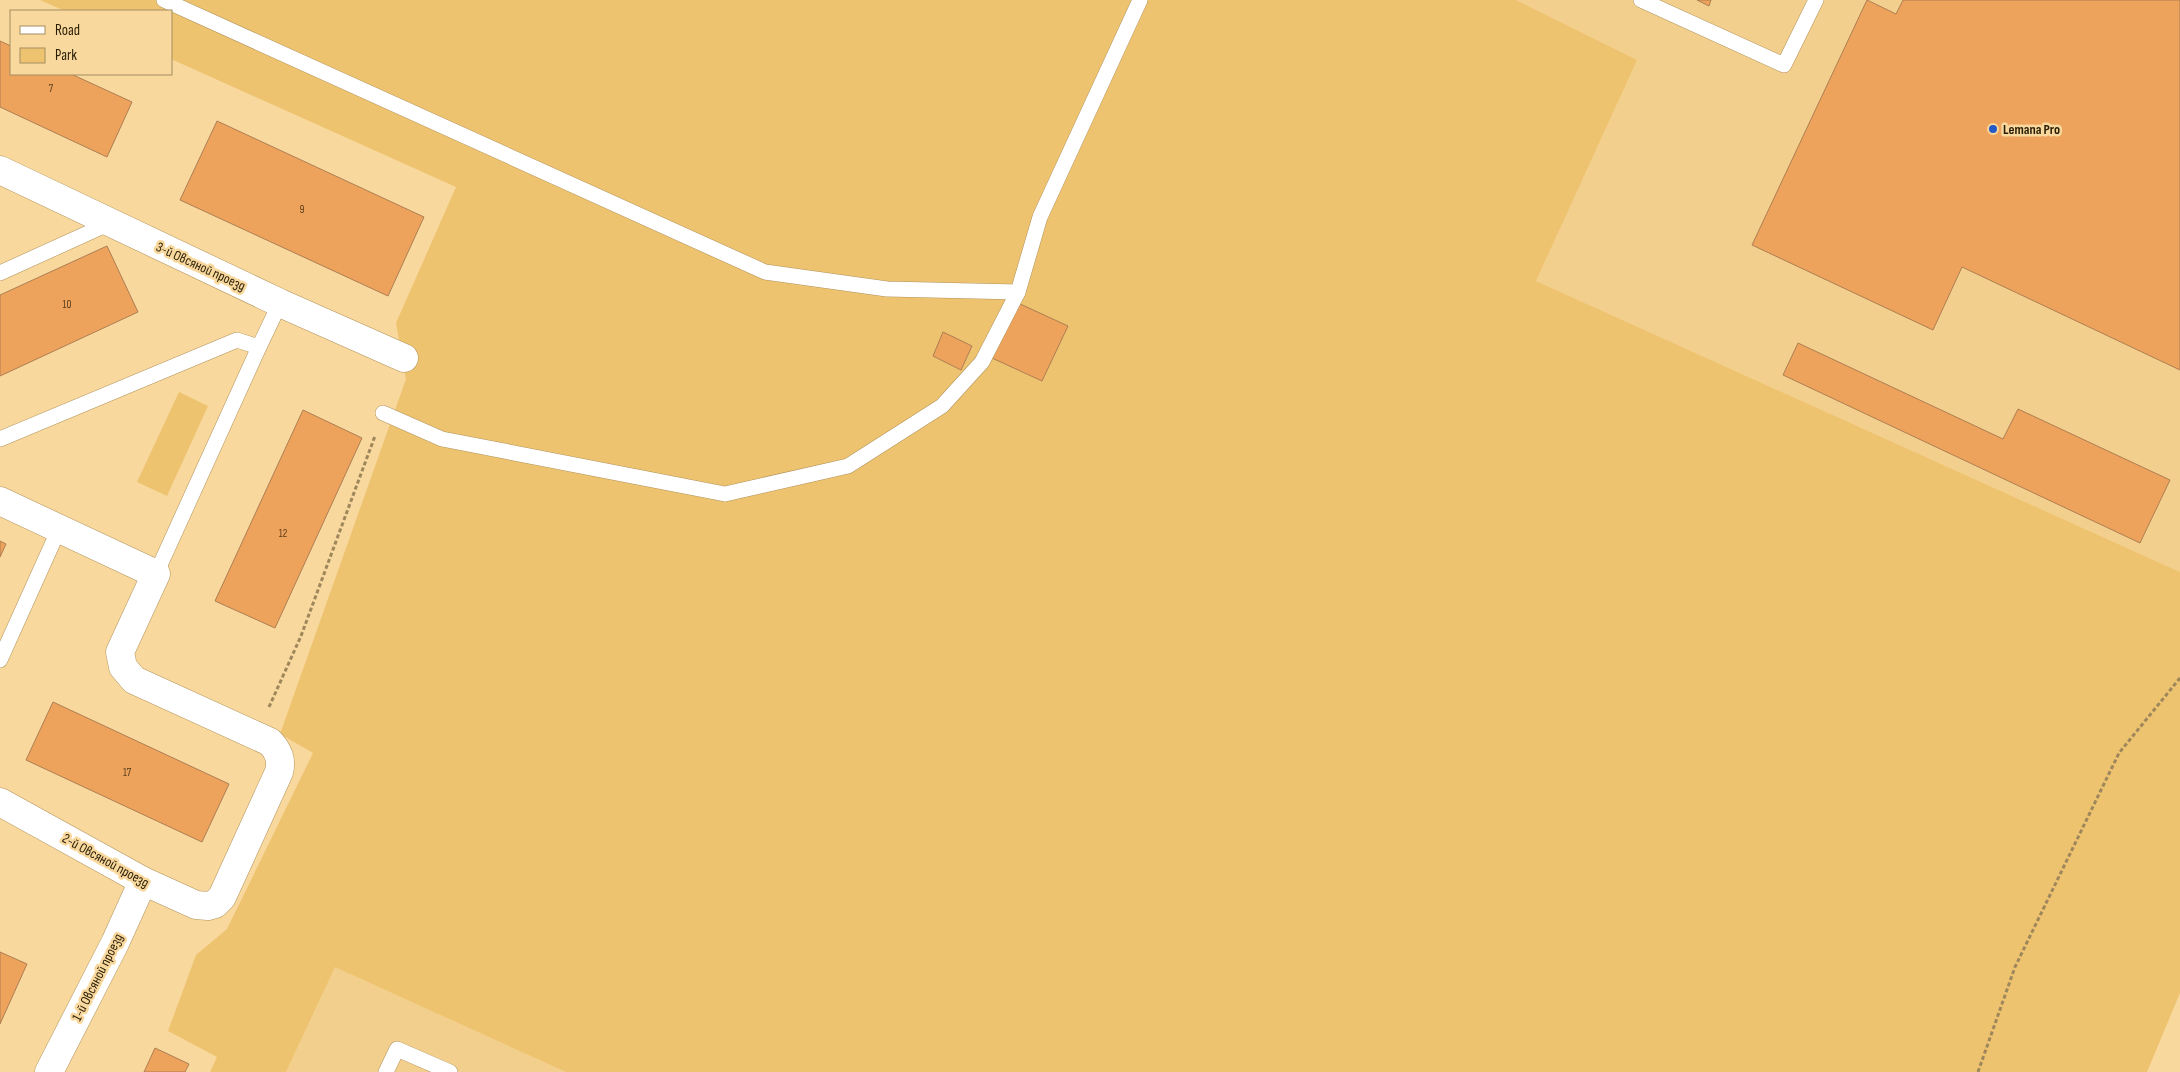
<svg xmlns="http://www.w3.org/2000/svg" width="2180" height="1072" font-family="'Sofia Sans Condensed',sans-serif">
  <rect width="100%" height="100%" fill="#f8d89d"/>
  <!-- built -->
  <g fill="#f3cf8d">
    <path d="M1516,0H2180V572L1536,281L1636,60Z"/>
    <path d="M335,966L566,1072H286Z"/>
  </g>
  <!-- green -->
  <g fill="#eec370">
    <path d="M40,0H1516L1637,60L1536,281L2180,572V993L2147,1072H566L335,967L286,1072H210L217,1057L168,1031L196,955L227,929L313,753L280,734L406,379L396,323L456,187L171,59V11H65Z"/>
    <path d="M179,392L208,406L167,496L137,482Z"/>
  </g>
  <!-- building -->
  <g fill="#eea35c" stroke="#ad7e53">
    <path d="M1697,0H1711L1709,6Z"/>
    <path d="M1867,0L1896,14L1903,0H2180V370L1962,267L1933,330L1752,245Z"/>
    <path d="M0,41L11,46V74H71L132,102L107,157L0,107Z"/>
    <path d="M217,121L424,217L388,296L180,200Z"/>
    <path d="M107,246L138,312L0,376V295Z"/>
    <path d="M1018,303L1068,326L1042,381L992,358Z"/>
    <path d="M943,332L972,346L961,370L933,356Z"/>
    <path d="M1798,343L2003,439L2018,409L2170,480L2140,543L1783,375Z"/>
    <path d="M303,410L362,438L275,628L215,601Z"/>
    <path d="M0,541L6,544L0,557Z"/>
    <path d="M53,702L229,784L202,842L26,760Z"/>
    <path d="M0,952L27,964L0,1024Z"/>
    <path d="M155,1048L189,1064L185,1072H144Z"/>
  </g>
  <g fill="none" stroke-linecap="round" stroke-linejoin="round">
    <!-- lane casing -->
    <g stroke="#b1935b" stroke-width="16">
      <g id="lane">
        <path d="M164,0L765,272L887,289L1018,292"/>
        <path d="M1641,0L1784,65L1816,0"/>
        <path d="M0,273L110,223"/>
        <path d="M383,413L442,439L725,494L848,466L942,406L982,362L1018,292L1040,217L1140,0"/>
        <path d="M0,439L237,340L259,347L280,303"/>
        <path d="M156,574L259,347"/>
        <path d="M0,660L59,529"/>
        <path d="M386,1072L397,1049L450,1072"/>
      </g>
    </g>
    <!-- street casing -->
    <g stroke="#b1935b" stroke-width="29">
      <g id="street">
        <path d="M0,170L280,303L404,358"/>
        <path d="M0,501L156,574L120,652L123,667L134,680L270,742C279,752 282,760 279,772L222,897L215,904L208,906L196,905L143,881L0,802"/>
        <path d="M49,1072L115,943L143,881"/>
      </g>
    </g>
    <!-- path -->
    <g stroke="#9f875c" stroke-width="3" stroke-dasharray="4 2.5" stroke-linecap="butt">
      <path d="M269,707L301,636L375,436"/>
      <path d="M1978,1072L2015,967L2119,753L2180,678"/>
    </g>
    <!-- lane -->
    <use href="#lane" stroke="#fff" stroke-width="15"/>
    <!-- street -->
    <use href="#street" stroke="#fff" stroke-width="28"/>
  </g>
  <!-- markers -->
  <circle fill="#245ac7" stroke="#f8d89d" stroke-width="2" cx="1993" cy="129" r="5"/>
  <g text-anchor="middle" stroke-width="5" stroke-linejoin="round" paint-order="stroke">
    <!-- number labels -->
    <g font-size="11" fill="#5a3e1c">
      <text x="51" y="92">7</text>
      <text x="302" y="213">9</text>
      <text x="67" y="308">10</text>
      <text x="283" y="537">12</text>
      <text x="127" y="776">17</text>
    </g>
    <!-- poi labels -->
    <g font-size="14" font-weight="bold" fill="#291d06" stroke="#f8d89d" text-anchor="start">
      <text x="2003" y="134">Lemana Pro</text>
    </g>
    <!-- street labels -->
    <g font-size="14" fill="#291d06" stroke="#f8d89d">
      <text transform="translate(201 266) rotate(25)" y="5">3-й Овсяной проезд</text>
      <text transform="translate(106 860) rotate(29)" y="5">2-й Овсяной проезд</text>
      <text transform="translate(97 977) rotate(-63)" y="5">1-й Овсяной проезд</text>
    </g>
  </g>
  <!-- legend -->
  <rect x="10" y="10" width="162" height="65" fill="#f8d89d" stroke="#a58d61"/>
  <rect x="20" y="26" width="25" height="8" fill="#ffffff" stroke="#a58d61"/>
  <text x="55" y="35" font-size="15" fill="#291d06">Road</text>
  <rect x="20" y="48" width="25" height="15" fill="#eec370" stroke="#a58d61"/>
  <text x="55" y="60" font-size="15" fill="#291d06">Park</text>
</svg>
